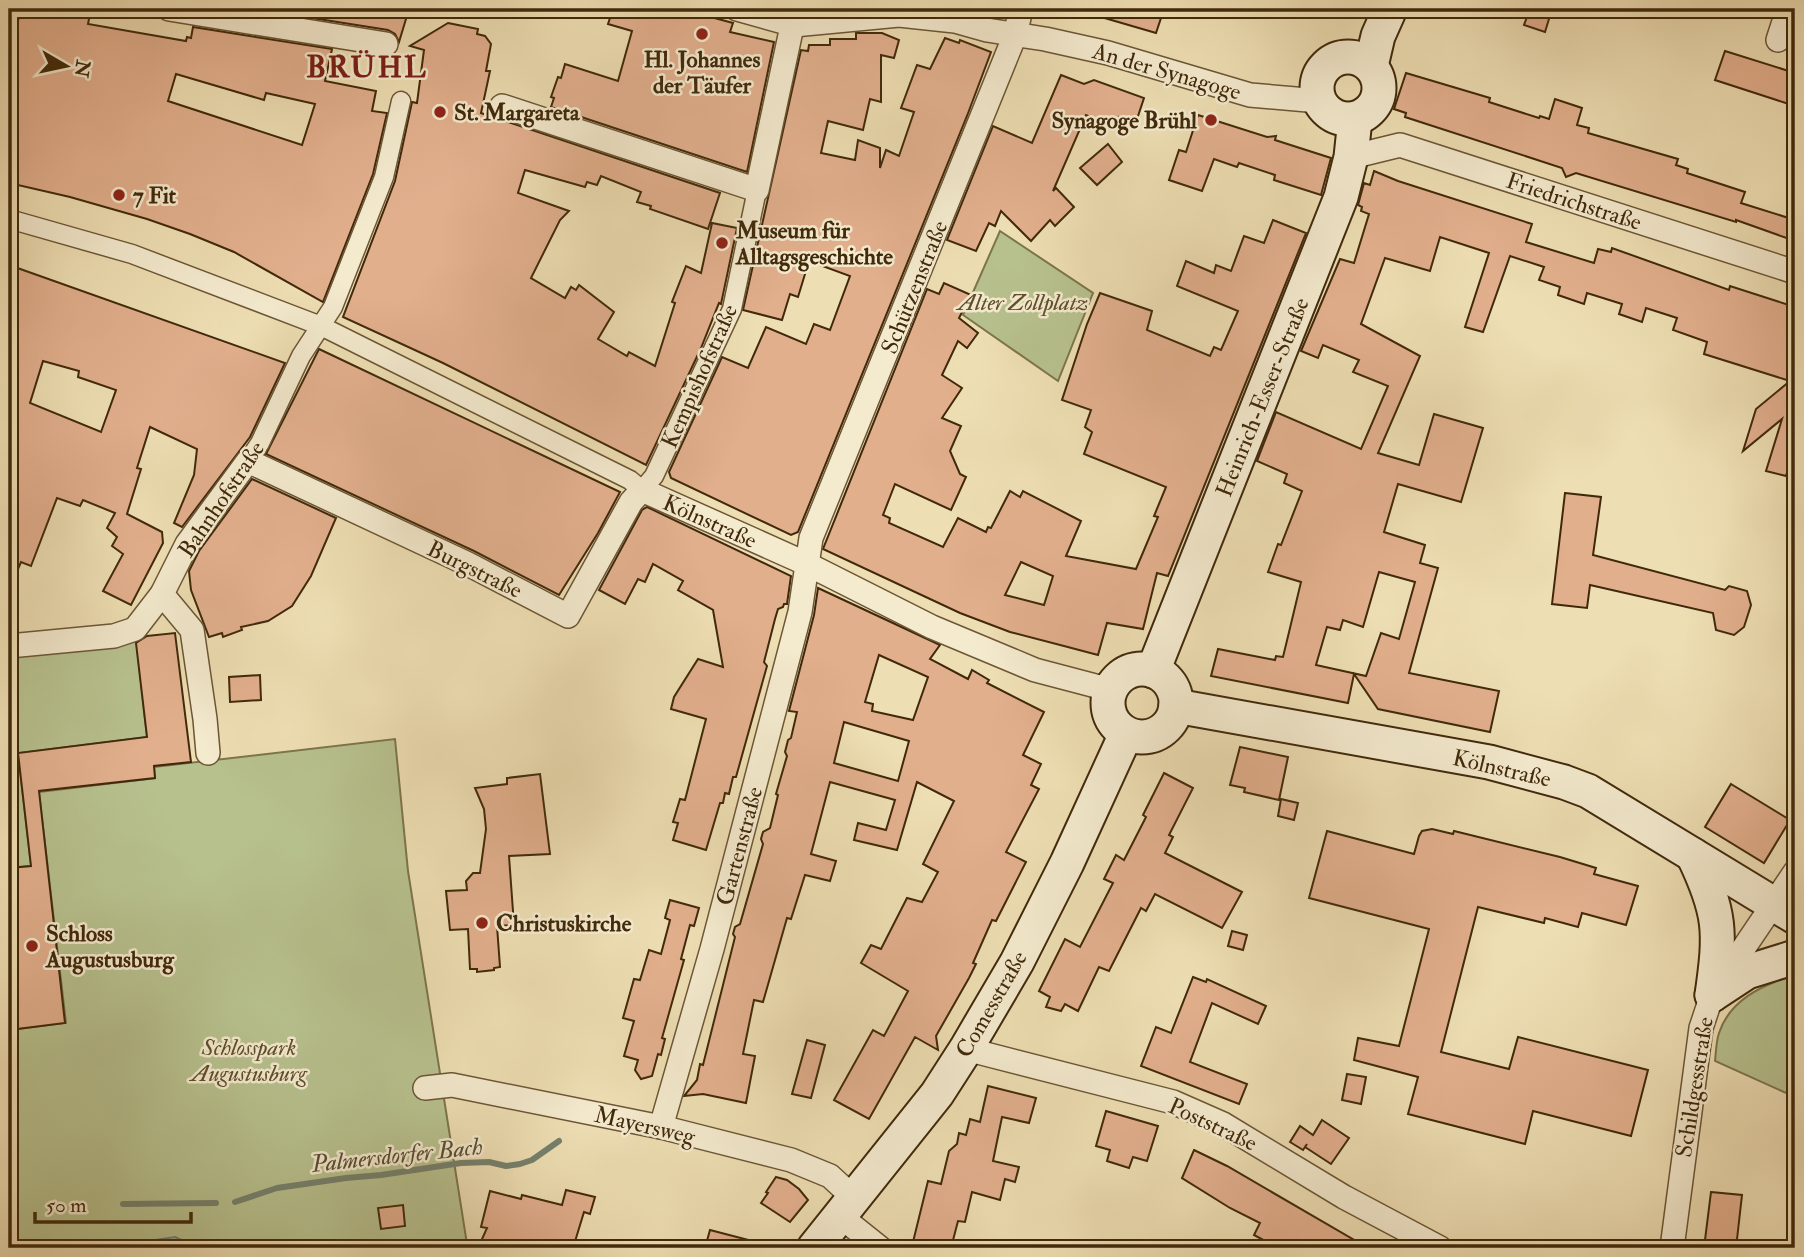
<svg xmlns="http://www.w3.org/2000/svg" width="1804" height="1257" font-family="'IM FELL Double Pica',serif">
  <rect width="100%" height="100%" fill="#eedeb3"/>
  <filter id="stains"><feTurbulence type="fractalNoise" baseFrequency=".00286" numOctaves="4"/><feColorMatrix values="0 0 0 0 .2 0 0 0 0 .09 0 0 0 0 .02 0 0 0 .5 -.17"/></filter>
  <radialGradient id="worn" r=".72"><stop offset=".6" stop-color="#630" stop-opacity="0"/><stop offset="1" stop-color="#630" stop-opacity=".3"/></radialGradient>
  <!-- green -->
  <g fill="#b7c18e" stroke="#7c754c" stroke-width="2">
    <path d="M1000,231L1093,293L1058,381L963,315Z"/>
    <path d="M136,638L147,737L18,753L31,866L9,868V650Z"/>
    <path d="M395,739L408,871L467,1244L466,1248H9V1030L66,1023L39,792L155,778L154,767Z"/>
    <path d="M1791,976H1795V1097L1715,1061C1716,1052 1716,1042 1719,1033C1730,1000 1761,986 1791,976Z"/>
  </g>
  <!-- water -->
  <path fill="#99bcaf" stroke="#75816d" stroke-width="2" d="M175,1237L198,1248H142L141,1242Z"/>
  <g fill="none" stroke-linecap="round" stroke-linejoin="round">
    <!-- stream -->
    <g stroke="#75816d" stroke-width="6">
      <path d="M235,1202L277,1188L346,1178L381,1175L461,1163L489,1162L506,1166L520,1164L532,1160L559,1141"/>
      <path d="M123,1204L216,1203"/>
    </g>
  </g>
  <!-- building -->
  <g fill="#e2af8d" stroke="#40290b" stroke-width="2" fill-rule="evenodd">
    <path d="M22,9H91L88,24L186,41L187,37L191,38L193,27L332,49L325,81L376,91L372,111L387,113L373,174L323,302L234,252L190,234L147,219L70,197L9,183V46ZM176,74L264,100L266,93L315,104L302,145L168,101Z"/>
    <path d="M255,9H409L399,42L395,34L388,30Z"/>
    <path d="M613,9H681L733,23L730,32L774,42L747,172L551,107L554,98L551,97L558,77L561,78L565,64L618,81L632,31L608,24Z"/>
    <path d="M1085,9H1164L1156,33L1084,12Z"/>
    <path d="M1530,9H1552L1545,32L1524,25Z"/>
    <path d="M448,23L478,29L477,34L485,36L491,44L486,71H490L481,113L720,193L708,229L650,209L651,206L637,202L641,192L601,176L597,185L587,182L585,187L525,170L518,193L569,211L560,220L531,278L565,298L571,287L576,290L579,285L614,312L598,339L627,356L629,352L655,366L675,303L672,302L686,266L701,273L712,223L737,228L721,304L719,303L701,348L646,465L443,363L343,317L395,181L412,102L417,103L424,50L410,46Z"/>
    <path d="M856,33H882L899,40L894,58L881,55V102L870,99L863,130L828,121L821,153L855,160L858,140L880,148V168L886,150L899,156L914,112L901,108L917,65L930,69L945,38L959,43L960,40L991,52L967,116L798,532L791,535L671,478L669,472L722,357L748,368L766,327L806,344L814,324L830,330L850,276L809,261L798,297L790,294L782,320L743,310L801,50L808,51L809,45H830V39H856Z"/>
    <path d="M1725,51L1795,73V106L1715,80Z"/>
    <path d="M1406,73L1490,98L1489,102L1539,118L1540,116L1549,119L1555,99L1582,108L1577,125L1589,128L1588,133L1678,159L1676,165L1688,169L1687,173L1745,192L1741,203L1795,220V241L1736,220V222L1576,173L1566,177L1562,168L1405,117L1406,113L1394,109Z"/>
    <path d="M1061,75L1084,84L1094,80L1144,98L1136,122L1119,117L1115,128L1086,115L1053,191L1056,188L1074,207L1055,226L1050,220L1031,241L1001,211L995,226L989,223L976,251L947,240L993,126L1032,143Z"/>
    <path d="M1198,115L1267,137L1276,136L1275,140L1331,158L1321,195L1274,180L1275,175L1239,163L1237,167L1214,159L1202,191L1169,180L1179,150L1186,152Z"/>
    <path d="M1108,144L1122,162L1097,185L1080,168Z"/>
    <path d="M1374,171L1398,181L1532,224L1526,242L1594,263L1598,249L1611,252L1612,248L1729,290L1730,286L1795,307V447L1786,476L1766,471L1782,419L1743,451L1756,409L1790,381L1704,354L1707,342L1673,330L1677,318L1646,308L1642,322L1619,314L1622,304L1587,293L1584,304L1558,295L1560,287L1539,280L1544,267L1510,256L1483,332L1465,327L1489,253L1440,237L1430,271L1385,258L1361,324L1420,356L1378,453L1419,465L1434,414L1483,428L1461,502L1398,484L1384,532L1425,545L1420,563L1438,568L1409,673L1499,691L1490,732L1378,709L1354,674L1348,703L1211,676L1218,649L1275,660L1276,656L1283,657L1290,628L1301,582L1268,572L1278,544L1281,545L1302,491L1284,483L1287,474L1257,461L1276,412L1361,449L1388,386L1353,372L1359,360L1323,345L1318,358L1301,351L1340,259L1354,263L1369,214L1361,211L1362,207L1358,205L1364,183L1370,185ZM1379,572L1415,582L1399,639L1381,633L1366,676L1316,665L1327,627L1340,630L1343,620L1363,627Z"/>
    <path d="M1273,220L1306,233L1168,576L1157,573L1143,629L1107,623L1098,655L1064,646L1010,632L960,613L823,549L927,289L939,294L944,283L971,295L959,318L978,333L967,348L958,341L942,375L962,388L942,418L961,426L950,451L960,474L966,477L951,510L895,484L883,515L890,518L889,523L943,547L958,518L986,532L988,527L991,528L1010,491L1020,497L1023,491L1081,521L1066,556L1136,569L1158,517L1154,516L1166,487L1084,454L1092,432L1085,427L1091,410L1062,400L1087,324L1100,293L1152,311L1147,330L1210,356L1214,347L1221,350L1238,311L1177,286L1186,261L1214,273L1216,265L1231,271L1244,236L1264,243ZM1021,562L1053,576L1044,605L1005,595Z"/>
    <path d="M9,265L285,363L250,437L182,527L174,523L194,475L197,449L150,427L137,468L141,469L127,514L162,532L163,543L131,605L103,591L123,554L112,546L117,537L107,528L115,513L83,500L80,506L57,498L31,566L21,562L9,590ZM43,361L79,371L78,377L116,390L101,432L30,403Z"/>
    <path d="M319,349L620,492L598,533L559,595L474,551L266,454Z"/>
    <path d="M252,479L336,518L311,576L292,606L268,621L241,627L242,630L223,637L222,633L209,637L191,590L189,571L199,551Z"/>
    <path d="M1565,493L1601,497L1593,555L1725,590L1729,586L1747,591L1751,605L1744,627L1734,635L1716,630L1713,613L1590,585L1587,608L1552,604Z"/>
    <path d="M647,507L791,576L787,604H784L783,607L778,609L775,619L764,662L767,666L736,777H733L729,794L725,793L723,803H720L706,850L673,840L678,823L673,822L680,799L685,800L706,719L671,709L674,697L698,659L723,667L713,610L678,590L683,581L653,564L645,582L638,579L625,604L599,590L642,510Z"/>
    <path d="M818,588L940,645L930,659L968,679L972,670L989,680L987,683L1044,712L1023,755L1041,764L1031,785L1039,789L1006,852L1026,862L996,921L992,920L973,963L976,964L969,978L936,1036L938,1050L915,1037L869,1119L834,1100L873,1030L884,1036L908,991L861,963L871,945L881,949L907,898L922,902L938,872L923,864L954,801L917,782L897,850L854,840L858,823L886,830L895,800L830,782L811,854L836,861L830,881L805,875L791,919L787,918L763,1002L754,1000L743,1054L755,1056L746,1103L703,1094L684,1096L697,1080L700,1064L703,1065L735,937L733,934L735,927L740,924L763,844L761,839L763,832L770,828L778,795L776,794L787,756L785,752L788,740L791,738L797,712L789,711L814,615ZM879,655L928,677L913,720L872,711L873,704L865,702ZM844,722L909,741L898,781L834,763Z"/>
    <path d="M175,633L191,762L154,766L155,778L39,791L65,1023L9,1030V868L31,866L18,753L147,737L136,643L147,636Z"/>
    <path d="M260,675L261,700L230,702L229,677Z"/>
    <path d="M1240,747L1288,757L1279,800L1244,792L1245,788L1230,785Z"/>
    <path d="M1164,773L1193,788L1169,835L1173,837L1165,853L1242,892L1222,928L1155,894L1146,911L1141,908L1109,971L1099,967L1078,1011L1065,1004L1061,1011L1046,1007L1050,997L1039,991L1065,939L1080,947L1113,883L1104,879L1116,855L1124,860L1146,817L1143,815Z"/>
    <path d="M540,774L550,854L509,856L514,925L497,926L500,967L494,968V970L477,972V969H470L468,929L450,930L446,891L467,890L466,881L473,873H480L486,829L484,809L475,788L507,784V778Z"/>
    <path d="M1731,784L1790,820L1764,863L1705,827Z"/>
    <path d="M1281,799L1298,803L1294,820L1278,816Z"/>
    <path d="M1432,829L1453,834L1454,831L1560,857L1596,868L1594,874L1638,886L1626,925L1582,913L1578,927L1545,918L1544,923L1478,907L1441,1052L1509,1069L1518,1037L1648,1070L1631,1136L1533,1111L1525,1144L1408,1114L1418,1077L1354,1060L1358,1038L1399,1046L1429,929L1309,898L1327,831L1414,854L1419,836L1422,831Z"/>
    <path d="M670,900L699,908L694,926L690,925L681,959L684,960L662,1038L665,1039L661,1055L658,1054L652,1076L641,1079L635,1070L638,1060L624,1056L634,1021L623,1018L634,979L640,980L649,950L661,954L670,920L665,918Z"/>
    <path d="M1232,931L1247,935L1243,950L1228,946Z"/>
    <path d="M1193,977L1206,982L1207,979L1266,1006L1258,1024L1212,1003L1190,1062L1247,1084L1239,1104L1141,1066L1156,1027L1171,1033Z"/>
    <path d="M807,1040L825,1045L811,1098L792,1094Z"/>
    <path d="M1347,1074L1366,1077L1361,1104L1342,1100Z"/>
    <path d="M988,1086L1036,1098L1029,1123L1002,1117L993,1161L1019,1167L1015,1182L1005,1179L1000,1200L972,1192L965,1222L958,1221L951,1248H924L925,1244L913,1242L928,1181L941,1184L949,1151L957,1144L959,1133L966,1135L970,1119L980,1122Z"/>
    <path d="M1106,1111L1158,1126L1147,1161L1133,1157L1129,1168L1107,1161L1110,1150L1096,1146Z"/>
    <path d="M1322,1120L1349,1138L1331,1164L1305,1147L1307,1144L1303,1150L1290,1142L1300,1126L1313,1135Z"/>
    <path d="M1194,1150L1227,1166L1368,1248H1278L1254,1235L1260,1223L1230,1208L1182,1178Z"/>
    <path d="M776,1177L787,1180L799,1189L808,1200L790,1222L761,1203L768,1193L766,1192Z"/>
    <path d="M566,1190L595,1197L590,1214L584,1212L573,1248H478L487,1228L481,1227L490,1191L521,1199L522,1195L562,1205Z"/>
    <path d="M1711,1192L1742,1195L1736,1248H1704Z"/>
    <path d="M403,1205L405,1226L381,1229L378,1208Z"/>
    <path d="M710,1230L760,1243L759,1248H705Z"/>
  </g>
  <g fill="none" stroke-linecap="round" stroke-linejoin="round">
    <!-- pedestrian casing -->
    <g stroke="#6c5635" stroke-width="21">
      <g id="pedestrian">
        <path d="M9,219L132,254L321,326L630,480L642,490L654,476L732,309L757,190"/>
        <path d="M248,461L260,443L301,356L333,307L384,177L401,101"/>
      </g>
    </g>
    <!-- minor casing -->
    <g stroke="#6c5635" stroke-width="26">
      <g id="minor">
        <path d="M169,9L386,44"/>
        <path d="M737,9L794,25L899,15L955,21L987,30L1045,39L1108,53L1250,95L1319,101"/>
        <path d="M1778,40L1788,9"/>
        <path d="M502,106L757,190L795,12"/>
        <path d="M1351,157L1400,145L1795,272"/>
        <path d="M162,594L192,630L205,719L208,753"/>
        <path d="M9,646L114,636L135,629L162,594L187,544L248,461L468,564L568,616L631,502L642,490L807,564L932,627L1035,670L1111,690"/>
        <path d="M966,1049L1173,1102L1223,1124L1344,1197L1440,1248"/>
        <path d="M425,1088L452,1085L661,1127L791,1160L830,1176L854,1198"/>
        <path d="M661,1127L712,949L800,612L811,538L1015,35L1021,9"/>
        <path d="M840,1216L880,1248"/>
        <path d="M1672,1248L1701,1028L1712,995L1795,872"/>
      </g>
    </g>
    <!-- secondary casing -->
    <g stroke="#40290b" stroke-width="37">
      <g id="secondary">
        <circle cx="1348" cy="88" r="31"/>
        <path d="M1371,66L1378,36L1390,9"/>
        <circle cx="1142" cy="703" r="34"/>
        <path d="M1153,671L1341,197L1351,157L1355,119"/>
        <path d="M1176,706L1489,762L1564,782L1588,791L1795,917"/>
        <path d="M1693,855C1721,913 1721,932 1712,995"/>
        <path d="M1712,995L1747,972L1795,957"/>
        <path d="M814,1248L937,1094L966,1049L1017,962L1067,863L1126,734"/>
      </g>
    </g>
    <!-- pedestrian -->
    <use href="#pedestrian" stroke="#f4eace" stroke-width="18"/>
    <!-- minor -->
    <use href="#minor" stroke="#f4eace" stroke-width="23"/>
    <!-- secondary -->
    <use href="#secondary" stroke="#f4eace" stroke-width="33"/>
  </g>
  <!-- markers -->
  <g fill="#8f2418" stroke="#f4eace" stroke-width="2.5">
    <circle cx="702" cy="34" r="7"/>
    <circle cx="440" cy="112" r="7"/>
    <circle cx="1211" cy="120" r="7"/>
    <circle cx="119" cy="195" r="7"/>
    <circle cx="722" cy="243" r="7"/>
    <circle cx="482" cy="923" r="7"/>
    <circle cx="32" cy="946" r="7"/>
  </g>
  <g text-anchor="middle" stroke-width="5" stroke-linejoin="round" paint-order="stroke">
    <!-- poi labels -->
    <g font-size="23" font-weight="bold" fill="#40290b" stroke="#f4eace" text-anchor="start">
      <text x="702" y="67" text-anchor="middle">Hl. Johannes<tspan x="702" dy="26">der Täufer</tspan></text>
      <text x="454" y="120">St. Margareta</text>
      <text x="1197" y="128" text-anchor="end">Synagoge Brühl</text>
      <text x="133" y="203">7 Fit</text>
      <text x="736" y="238">Museum für<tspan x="736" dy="26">Alltagsgeschichte</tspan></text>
      <text x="496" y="931">Christuskirche</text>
      <text x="46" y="941">Schloss<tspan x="46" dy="26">Augustusburg</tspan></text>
    </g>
    <!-- street labels -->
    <g font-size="23" fill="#40290b" stroke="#f4eace">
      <text transform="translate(1167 71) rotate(16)" y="8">An der Synagoge</text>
      <text transform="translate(1574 201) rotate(18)" y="8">Friedrichstraße</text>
      <text transform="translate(914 287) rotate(-68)" y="8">Schützenstraße</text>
      <text transform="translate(699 376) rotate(-66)" y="8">Kempishofstraße</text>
      <text transform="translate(1262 397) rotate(-68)" y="8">Heinrich-Esser-Straße</text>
      <text transform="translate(221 499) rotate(-56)" y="8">Bahnhofstraße</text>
      <text transform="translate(710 521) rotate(24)" y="8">Kölnstraße</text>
      <text transform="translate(475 569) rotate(26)" y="8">Burgstraße</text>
      <text transform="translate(1502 768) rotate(13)" y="8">Kölnstraße</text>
      <text transform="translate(739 846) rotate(-75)" y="8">Gartenstraße</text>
      <text transform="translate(991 1004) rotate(-60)" y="8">Comesstraße</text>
      <text transform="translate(1694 1087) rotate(-81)" y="8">Schildgesstraße</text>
      <text transform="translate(1213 1124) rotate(25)" y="8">Poststraße</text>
      <text transform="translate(645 1125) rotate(13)" y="8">Mayersweg</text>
    </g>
    <!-- park labels -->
    <g font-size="23" font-style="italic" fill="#5e4f2c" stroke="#f4eace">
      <text x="1023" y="310">Alter Zollplatz</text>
      <text x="249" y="1055">Schlosspark<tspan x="249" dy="26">Augustusburg</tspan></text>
    </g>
    <!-- water labels -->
    <g font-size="24" font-style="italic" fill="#564e34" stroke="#f4eace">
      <text transform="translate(397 1155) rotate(-6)" y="8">Palmersdorfer Bach</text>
    </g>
    <!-- district labels -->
    <g font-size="30" font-weight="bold" letter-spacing="2" fill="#7a1f14" stroke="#f4eace">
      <text x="367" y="77">BRÜHL</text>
    </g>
  </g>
  <!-- margin -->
  <rect width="1804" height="1257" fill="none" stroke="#eedeb3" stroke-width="35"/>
  <rect x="10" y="10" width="1783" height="1236" fill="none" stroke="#40290b" stroke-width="3.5"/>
  <rect x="18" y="18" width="1769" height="1222" fill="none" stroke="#40290b" stroke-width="2"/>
  <!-- north arrow -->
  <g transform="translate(66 66) rotate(99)" stroke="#f4eace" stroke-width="5" paint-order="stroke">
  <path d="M0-5L12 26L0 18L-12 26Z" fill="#40290b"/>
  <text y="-10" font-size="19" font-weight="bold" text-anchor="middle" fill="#40290b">N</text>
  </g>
  <!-- scale -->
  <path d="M35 1212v10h156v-10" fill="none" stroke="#40290b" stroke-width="3.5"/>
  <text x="46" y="1212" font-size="21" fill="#40290b" stroke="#f4eace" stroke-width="5" paint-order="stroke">50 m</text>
  <rect width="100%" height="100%" filter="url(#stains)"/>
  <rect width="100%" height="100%" fill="url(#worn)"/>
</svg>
